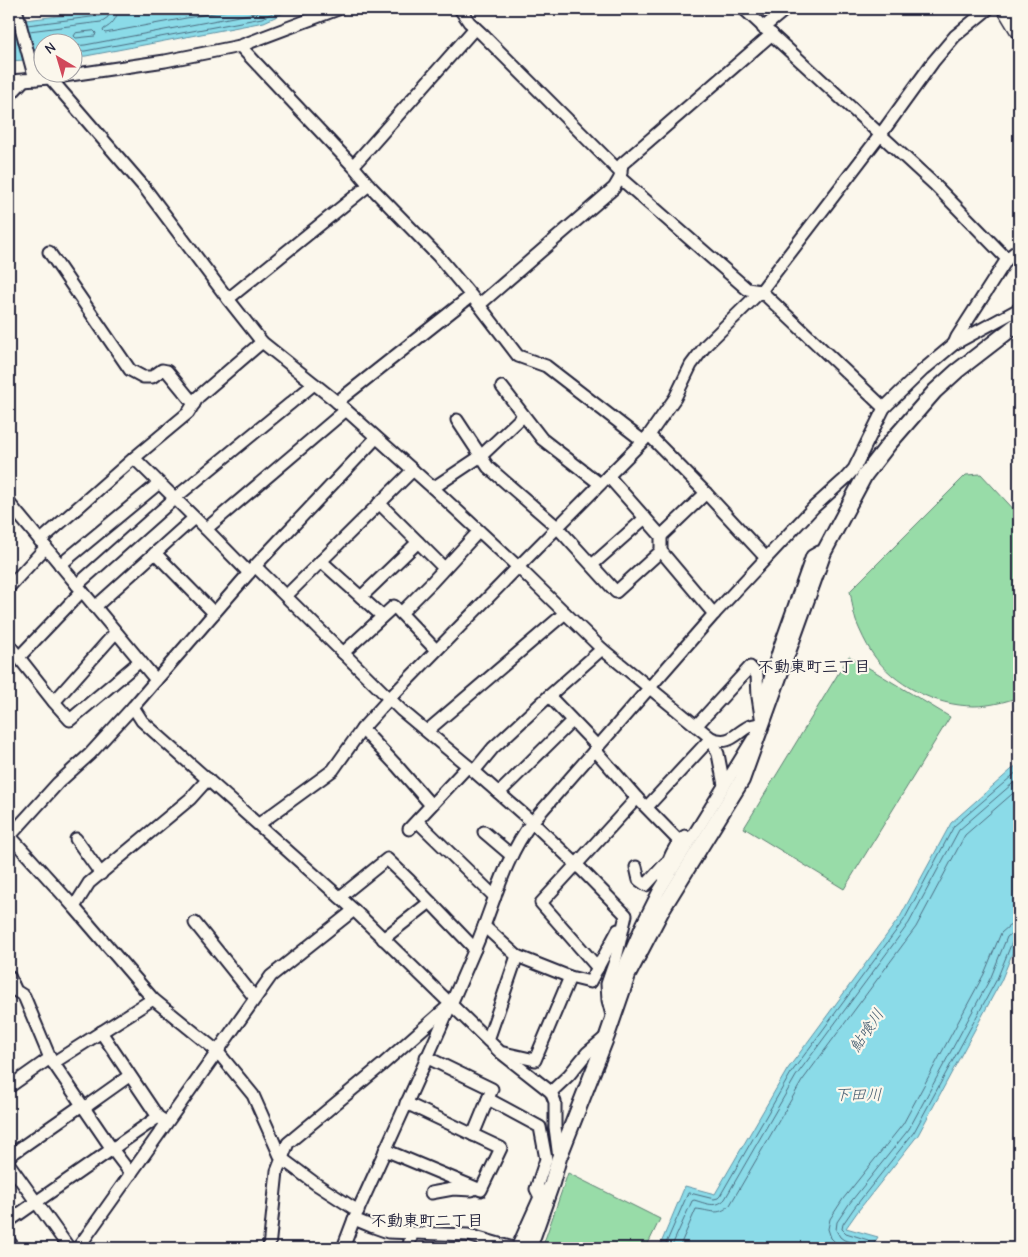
<svg xmlns="http://www.w3.org/2000/svg" width="1028" height="1257" font-family="'Comic Neue','Klee One',sans-serif">
  <rect width="100%" height="100%" fill="#fbf7ec"/>
  <filter id="ink" filterUnits="userSpaceOnUse"><feTurbulence type="fractalNoise" baseFrequency=".02" numOctaves="2"/><feDisplacementMap in="SourceGraphic" scale="10" xChannelSelector="R" yChannelSelector="G"/><feConvolveMatrix kernelMatrix="1 2 1 2 8 2 1 2 1" color-interpolation-filters="sRGB"/></filter>
  <g filter="url(#ink)">
    <!-- green -->
    <g fill="#98dca8" stroke="#5d7f72">
      <path d="M981,474L1019,515V697C1005,702 989,706 974,706C935,706 894,685 872,653C866,644 860,631 856,621C853,612 852,601 850,591L966,475Z"/>
      <path d="M849,656L950,717L844,889L744,828Z"/>
      <path d="M568,1173L660,1219L646,1248H542Z"/>
    </g>
    <!-- water -->
    <g fill="#8bdbe8" stroke="#6191a3">
      <path d="M116,9H293L264,22L86,56L73,57L72,42H42V59L9,61V22Z"/>
      <path d="M1019,763V937L1001,981L918,1135L858,1211L846,1228L878,1237L871,1248H659L685,1186L715,1194L787,1070L900,917L951,823Z"/>
    </g>
    <g fill="none" stroke-linecap="round" stroke-linejoin="round">
      <!-- shore -->
      <g stroke="#4c6c80" stroke-width="1">
        <path d="M118,9C117,19 112,25 104,29L103,31L105,33L235,9"/>
        <path d="M27,25L99,16L103,14L104,9"/>
        <path d="M29,31L101,22L108,17L110,9"/>
        <path d="M94,31L96,33L95,36L76,38L74,36L76,33Z"/>
        <path d="M72,46L85,45L260,12L267,9"/>
        <path d="M72,52L85,51L262,18L281,9"/>
        <path d="M664,1248L688,1193H690L714,1199L718,1198L720,1196L791,1073L904,920L954,826L1019,770"/>
        <path d="M671,1248L692,1201L694,1200C705,1203 716,1209 725,1199L796,1076L909,923L959,830L1019,778"/>
        <path d="M679,1248L696,1209C710,1210 718,1217 730,1205L802,1081L916,927L965,835L1019,788"/>
        <path d="M848,1248L838,1245L831,1238L828,1229L830,1219L843,1199L903,1124L984,974L1001,933L1009,926L1019,924"/>
        <path d="M861,1248L860,1244L844,1240L840,1237L836,1230L837,1222L849,1204L909,1129L991,977L1007,937L1013,932L1019,931"/>
        <path d="M867,1248L869,1242L868,1240L846,1233L842,1229L843,1224L854,1208L914,1132L997,979L1013,940L1015,938L1019,937"/>
      </g>
      <!-- minor casing -->
      <g stroke="#22223b" stroke-width="15">
        <g id="minor">
          <path d="M16,9L35,79"/>
          <path d="M460,9L469,22L484,36L621,173"/>
          <path d="M744,9L934,184L1007,259"/>
          <path d="M763,28L786,9"/>
          <path d="M240,46L353,166L369,185L438,256L479,305L518,356L546,366L643,441"/>
          <path d="M50,78L144,187L228,299L262,342L337,402L433,488L518,567L602,649L711,738C731,746 735,733 750,726C754,725 759,724 762,724"/>
          <path d="M9,81L50,78L165,61L240,46L338,9"/>
          <path d="M9,96L24,80"/>
          <path d="M353,166L475,28"/>
          <path d="M620,178L747,289L761,291L884,408"/>
          <path d="M49,252L130,370L143,377H152L162,370L167,371L194,404"/>
          <path d="M228,299L369,185"/>
          <path d="M479,305L614,188L620,178L622,164L772,34"/>
          <path d="M954,344L957,337L1007,259L1019,249"/>
          <path d="M502,387L542,439L600,484"/>
          <path d="M337,402L471,296"/>
          <path d="M457,420L488,467L557,527L616,592L661,551"/>
          <path d="M649,435L706,493L766,558"/>
          <path d="M134,458L206,529L249,573"/>
          <path d="M608,476L661,536V551L714,614"/>
          <path d="M433,488L481,456L523,416"/>
          <path d="M9,503L156,680"/>
          <path d="M379,503L444,568"/>
          <path d="M206,529L346,410"/>
          <path d="M661,536L706,493"/>
          <path d="M40,541L134,458L188,413L198,397L262,342"/>
          <path d="M155,553L214,613"/>
          <path d="M321,561L382,616"/>
          <path d="M60,565L159,483"/>
          <path d="M592,565L645,518"/>
          <path d="M255,566L401,710L468,766L532,822L576,864L626,915L616,958L607,984L608,1000L613,1019"/>
          <path d="M77,585L175,498L314,384"/>
          <path d="M9,587L46,547"/>
          <path d="M286,596L413,470"/>
          <path d="M361,597L418,542"/>
          <path d="M95,607L194,518"/>
          <path d="M401,613L432,582L479,531"/>
          <path d="M9,645L54,702L70,720L140,661"/>
          <path d="M343,653L394,606L436,650"/>
          <path d="M19,657L82,591"/>
          <path d="M549,696L598,747"/>
          <path d="M54,702L116,632"/>
          <path d="M762,705L780,646L812,556L819,552H824"/>
          <path d="M133,707L142,721L354,910L500,1052L551,1092L555,1102V1127L559,1158"/>
          <path d="M696,726L750,667L757,675L758,697L762,723"/>
          <path d="M362,729L397,766L431,805"/>
          <path d="M427,731L565,613"/>
          <path d="M595,750L637,798L679,841"/>
          <path d="M474,771L493,748L549,696L602,649"/>
          <path d="M499,793L572,721"/>
          <path d="M647,807L711,738L718,754L724,785"/>
          <path d="M417,821L495,897"/>
          <path d="M259,824L333,770L362,729L389,699L518,567L649,435L675,398L691,365L706,345L761,291L881,134L933,62L955,36L988,9"/>
          <path d="M409,829L468,766"/>
          <path d="M484,832L511,855"/>
          <path d="M9,835L74,907L153,999L217,1051L253,1095L281,1158L316,1184L358,1211"/>
          <path d="M9,837L58,783L90,754L133,707L255,566L376,438"/>
          <path d="M76,839L101,874"/>
          <path d="M636,867L639,880L646,885L666,863"/>
          <path d="M663,876C668,862 673,846 685,836"/>
          <path d="M340,897L387,859L409,880L475,949"/>
          <path d="M74,907L89,883L190,799L208,779"/>
          <path d="M195,923L255,998"/>
          <path d="M484,926L517,956L570,977L590,982L618,930"/>
          <path d="M383,939L430,902"/>
          <path d="M598,968L541,903L637,798"/>
          <path d="M9,976L16,991L24,996L50,1058L112,1149L131,1174"/>
          <path d="M614,1002V990L643,923L659,891L753,739"/>
          <path d="M101,1032L158,1117L163,1120"/>
          <path d="M488,1040L517,956"/>
          <path d="M504,1053L535,1060L570,977"/>
          <path d="M426,1057L492,1089L473,1135"/>
          <path d="M53,1063L153,999"/>
          <path d="M9,1087L50,1058"/>
          <path d="M551,1092L569,1075L587,1053L607,1036"/>
          <path d="M488,1099L540,1127L546,1159L536,1189L540,1197"/>
          <path d="M84,1108L129,1076"/>
          <path d="M385,1150L481,1190L501,1148L406,1103"/>
          <path d="M9,1156L82,1105"/>
          <path d="M9,1164L69,1248"/>
          <path d="M431,1193L453,1189L472,1190"/>
          <path d="M354,1219L371,1226L388,1232L468,1235L513,1248"/>
          <path d="M9,1221L158,1117"/>
          <path d="M9,1241L14,1248"/>
          <path d="M78,1248L271,976L354,910"/>
          <path d="M269,1248L277,1171L288,1143L382,1065L446,1008"/>
          <path d="M343,1248L354,1219C395,1129 436,1040 474,951C493,908 503,860 532,822L714,614L814,507L845,479L854,469L884,408L923,370L954,344L1019,309"/>
          <path d="M408,1248L412,1234"/>
          <path d="M517,1248L540,1197L544,1191"/>
        </g>
      </g>
      <!-- tertiary casing -->
      <g stroke="#22223b" stroke-width="18">
        <path id="tertiary" d="M529,1248L552,1183L559,1158L607,1036L628,975L663,908L742,780L824,552L865,475L889,444L935,391L957,371L1019,323"/>
      </g>
      <!-- primary casing -->
      <g stroke="#22223b" stroke-width="21">
        <path id="primary" d="M1007,9L1019,29"/>
      </g>
      <!-- minor -->
      <use href="#minor" stroke="#fbf7ec" stroke-width="11"/>
      <!-- tertiary -->
      <use href="#tertiary" stroke="#fbf7ec" stroke-width="14"/>
      <!-- primary -->
      <use href="#primary" stroke="#fbf7ec" stroke-width="18"/>
    </g>
  </g>
  <g text-anchor="middle" stroke-width="4.5" stroke-linejoin="round" paint-order="stroke">
    <!-- neighbourhood labels -->
    <g font-size="16" font-weight="bold" fill="#22223b" stroke="#fbf7ec">
      <text x="814" y="672">不動東町三丁目</text>
      <text x="427" y="1226">不動東町二丁目</text>
    </g>
    <!-- water labels -->
    <g font-size="16" font-style="italic" fill="#425a6f" stroke="#fbf7ec">
      <text transform="translate(866 1030) rotate(-56)" y="6">鮎喰川</text>
      <text x="858" y="1100">下田川</text>
    </g>
  </g>
  <!-- margin -->
  <rect width="1028" height="1257" fill="none" stroke="#fbf7ec" stroke-width="30"/>
  <rect x="15" y="15" width="998" height="1227" fill="none" stroke="#22223b" stroke-width="2" filter="url(#ink)"/>
  <!-- north arrow -->
  <g transform="translate(58 58) rotate(322)"><circle r="24" fill="#fbf7ec" stroke="#a4a2a5"/>
  <path d="M0-4L9 19L0 12L-9 19Z" fill="#d1495b"/>
  <text y="-8" font-size="14" font-weight="bold" text-anchor="middle" fill="#22223b">N</text>
  </g>
</svg>
